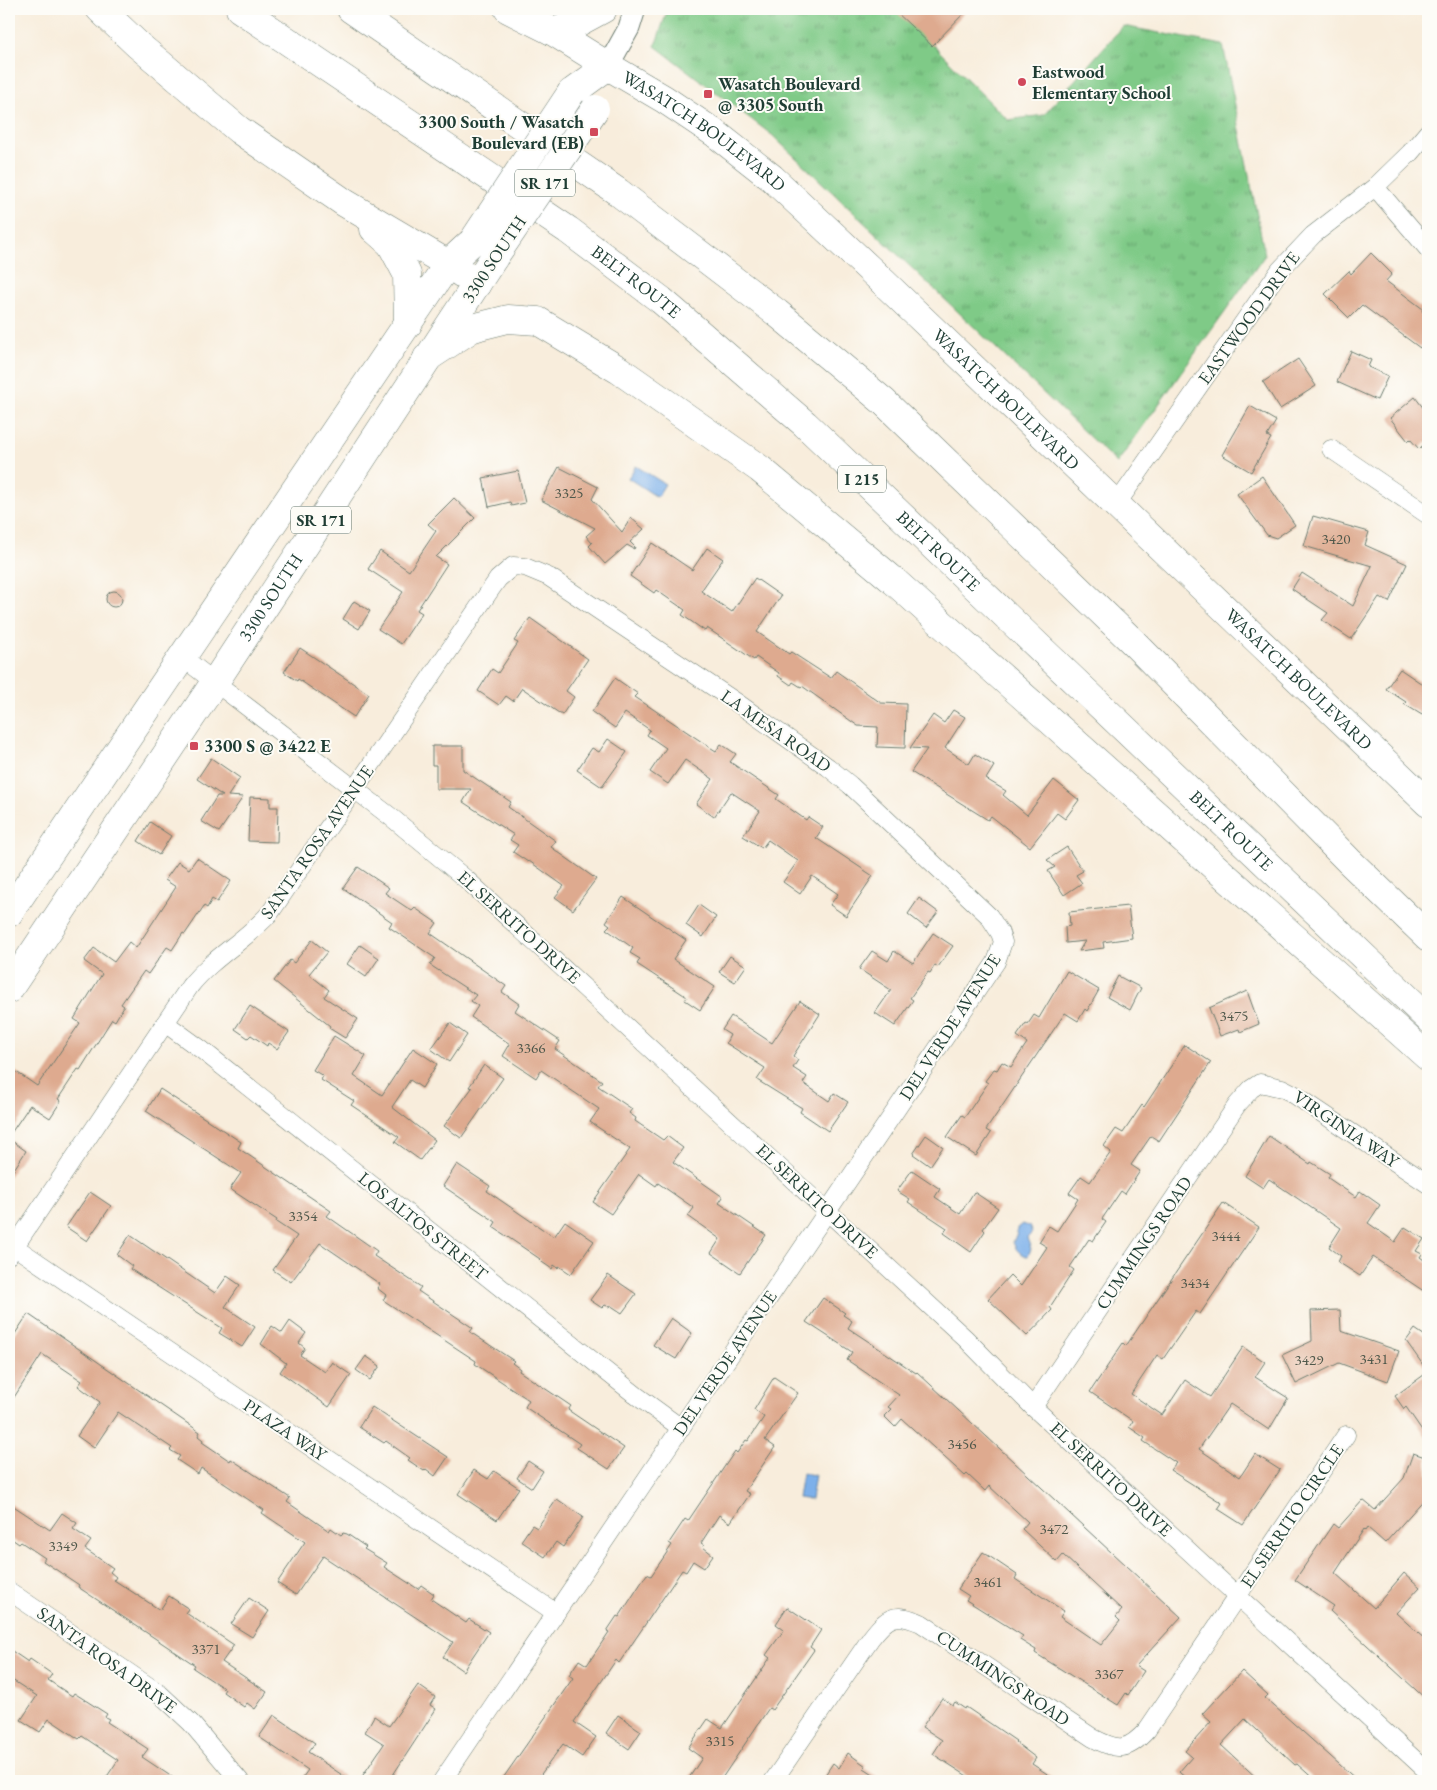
<svg xmlns="http://www.w3.org/2000/svg" width="1437" height="1790" font-family="'EB Garamond',serif">
  <defs>
    <pattern id="grass-tufts" width="24" height="20" patternUnits="userSpaceOnUse" patternTransform="scale(1.25)"><rect width="24" height="20" fill="#7fca87"/><path d="M3 7l-1-3M5 7V3M7 7l1-3M15 17l-1-3M17 17v-4M19 17l1-3" fill="none" stroke="#67a56f"/></pattern>
  </defs>
  <rect width="100%" height="100%" fill="#fdfcf7"/>
  <filter id="ink" filterUnits="userSpaceOnUse"><feTurbulence type="fractalNoise" baseFrequency=".02" numOctaves="2"/><feDisplacementMap in="SourceGraphic" scale="10" xChannelSelector="R" yChannelSelector="G"/><feConvolveMatrix kernelMatrix="1 2 1 2 8 2 1 2 1" color-interpolation-filters="sRGB"/></filter>
  <filter id="wash" filterUnits="userSpaceOnUse"><feTurbulence type="fractalNoise" baseFrequency=".0096" numOctaves="4" result="noise"/><feDisplacementMap in="SourceGraphic" scale="20" xChannelSelector="R" yChannelSelector="G"/><feGaussianBlur stdDeviation="1.12" result="paint"/><feColorMatrix in="noise" values="0 0 0 0 0 0 0 0 0 0 0 0 0 0 0 0 0 1.4 0 .05"/><feComposite in="paint" operator="in"/></filter>
  <g filter="url(#wash)">
    <rect width="100%" height="100%" fill="#f8eddc"/>
    <!-- grass -->
    <path fill="url(#grass-tufts)" stroke="#4f845e" d="M668,9H897L1008,120L1044,115L1123,26L1223,45L1265,255L1117,463L772,135L655,46Z"/>
    <!-- water -->
    <g fill="#7db0ea" stroke="#4e768f">
      <path d="M636,466L665,484L657,497L628,478Z"/>
      <path d="M1022,1224L1029,1226L1032,1233L1027,1238L1031,1249L1028,1256C1020,1256 1015,1248 1013,1242L1017,1233V1228Z"/>
      <path d="M802,1473L815,1475L811,1500L798,1498Z"/>
    </g>
    <g id="blocks">
      <!-- building -->
      <g fill="#deaa8f">
        <path d="M893,9H968L932,46Z"/>
        <path d="M1371,253L1392,274L1386,281L1423,309L1422,311L1428,316V337L1420,348L1362,305L1349,318L1325,294L1349,271L1351,274Z"/>
        <path d="M1351,351L1371,360L1368,367L1388,376L1377,400L1337,382Z"/>
        <path d="M1298,359L1316,386L1280,409L1263,382Z"/>
        <path d="M1415,397L1428,414V441L1419,449L1410,439L1408,441L1390,418Z"/>
        <path d="M1250,406L1276,421L1267,436L1271,438L1251,472L1222,455Z"/>
        <path d="M559,467L598,487L592,499L622,532L631,518L644,529L630,542L635,547L634,549L627,545L605,564L589,546L592,543L586,536L595,528L541,500Z"/>
        <path d="M518,471L525,503L511,506L510,502L489,507L483,478Z"/>
        <path d="M1262,476L1295,525L1276,538L1267,535L1237,494Z"/>
        <path d="M454,498L475,518L436,557L447,564L417,610L422,613L401,644L378,629L403,592L368,569L380,551L409,571L436,531L428,524Z"/>
        <path d="M1313,516L1369,532L1365,545L1407,564L1389,602L1379,597L1351,639L1322,620L1328,613L1292,589L1302,573L1353,606L1372,566L1304,546Z"/>
        <path d="M652,543L692,570L707,548L723,559L701,591L732,612L755,578L781,596L757,632L789,654L791,652L831,678L836,671L881,703L906,704L905,748L877,747L878,727L858,726L802,686L801,687L793,682L791,685L778,676L779,673L756,657L754,660L707,628L705,631L682,615L685,610L656,590L654,593L630,576Z"/>
        <circle cx="114" cy="599" r="8"/>
        <path d="M354,601L370,611L359,629L343,619Z"/>
        <path d="M530,618L588,659L566,691L574,697L562,715L522,688L513,701L506,696L499,705L478,691L492,669L498,673L518,643L514,641Z"/>
        <path d="M300,648L369,694L354,717L298,679L297,681L284,672Z"/>
        <path d="M1400,669L1428,688V705L1422,715L1404,704L1406,702L1386,689Z"/>
        <path d="M615,678L638,694L635,697L708,746L716,751L721,744L736,754L730,762L779,795L776,799L806,820L808,817L823,827L816,838L873,876L846,916L830,905L838,894L812,876L800,894L783,882L798,861L768,840L762,848L743,836L760,811L731,792L714,817L696,804L713,779L685,760L668,784L650,772L666,748L647,735L650,730L625,713L615,728L592,712Z"/>
        <path d="M953,710L965,717L945,748L969,764L975,754L994,766L986,779L1006,791L1003,795L1027,815L1054,780L1079,800L1065,819L1057,813L1030,847L991,816L988,820L911,772L927,749L910,748L933,715L944,723Z"/>
        <path d="M608,739L627,752L602,787L577,770L592,748L599,752Z"/>
        <path d="M432,746H463V770L511,802L508,807L556,841L551,847L596,879L573,910L555,897L564,886L529,861L528,862L513,852L518,845L510,840L514,835L463,802L471,789H436V765H432Z"/>
        <path d="M211,758L240,778L228,796L243,797L219,832L201,821L217,796H223L197,779Z"/>
        <path d="M250,797L270,798V807H278L277,842L248,841Z"/>
        <path d="M150,822L171,836L159,855L138,841Z"/>
        <path d="M1067,847L1083,871L1076,875L1082,883L1064,895L1048,871L1055,867L1047,860Z"/>
        <path d="M197,858L231,881L217,902L212,899L207,908L204,906L185,934L183,933L172,950L167,947L148,974L144,971L121,1004L124,1006L115,1021L112,1019L80,1070L78,1069L58,1099L61,1101L50,1118L30,1105L9,1136V1081L15,1071L37,1086L80,1023L74,1019L102,974L84,961L94,948L114,962L129,942L136,948L176,887L165,880L178,862L189,869Z"/>
        <path d="M358,867L389,888L385,893L412,911L415,908L437,923L430,933L506,986L502,992L519,1004L515,1011L560,1041L555,1049L602,1081L598,1086L632,1109L629,1113L636,1118L635,1121L663,1140L667,1136L683,1148L673,1162L723,1197L719,1203L766,1235L740,1273L711,1253L720,1239L688,1216L694,1208L658,1183L656,1186L639,1174L611,1214L593,1202L630,1149L590,1122L599,1109L541,1070L536,1078L503,1056L510,1044L471,1017L478,1006L471,1001L476,995L430,965L435,958L389,927L392,922L343,888Z"/>
        <path d="M623,897L686,940L673,959L715,987L700,1010L685,1000L687,997L637,964L640,959L630,953L633,948L606,929L610,925L606,922Z"/>
        <path d="M919,898L938,912L926,928L908,914Z"/>
        <path d="M699,905L716,917L703,937L686,925Z"/>
        <path d="M1128,906L1132,938L1103,942L1104,948L1079,951L1085,941L1066,943L1065,927L1070,926L1069,912Z"/>
        <path d="M933,933L953,946L938,967L935,965L930,973L928,972L910,998L913,1000L895,1026L875,1013L891,990L859,969L872,951L888,961L894,951L913,963Z"/>
        <path d="M312,940L327,952L309,974L329,990L324,997L358,1019L345,1038L329,1028L330,1026L274,981L290,960L294,963Z"/>
        <path d="M360,945L379,958L366,977L347,964Z"/>
        <path d="M730,956L746,966L735,982L719,972Z"/>
        <path d="M1067,971L1099,990L1087,1011L1085,1009L1078,1021L1065,1013L986,1130L991,1133L976,1156L947,1137L962,1115L965,1117L988,1083L985,1081L994,1069L997,1070L1002,1062L1011,1067L1027,1043L1017,1036L1026,1023L1028,1024L1034,1015L1039,1018Z"/>
        <path d="M1118,976L1141,988L1130,1010L1107,997Z"/>
        <path d="M1247,991L1259,1024L1240,1032L1239,1029L1220,1036L1209,1008Z"/>
        <path d="M800,1001L820,1014L793,1056L798,1060L793,1068L807,1077L803,1083L829,1101L834,1093L848,1102L828,1131L800,1112L802,1108L757,1080L765,1068L726,1043L730,1035L722,1030L731,1016L772,1043Z"/>
        <path d="M250,1006L289,1032L277,1049L268,1043L267,1046L251,1035L248,1038L235,1029Z"/>
        <path d="M450,1023L467,1035L449,1062L431,1049Z"/>
        <path d="M334,1036L366,1056L354,1076L382,1095L413,1048L437,1064L422,1088L410,1080L392,1107L435,1140L420,1160L395,1142L399,1137L351,1105L354,1101L321,1080L323,1076L313,1070Z"/>
        <path d="M1185,1045L1211,1062L1159,1141L1151,1136L1131,1165L1140,1171L1125,1194L1121,1191L1102,1219L1106,1222L1093,1241L1089,1239L1070,1267L1074,1270L1050,1307L1052,1310L1027,1336L988,1299L1010,1275L1021,1286L1047,1247L1039,1242L1049,1226L1057,1231L1078,1199L1069,1193L1081,1176L1090,1182L1111,1152L1104,1146L1116,1129L1123,1133L1142,1105L1144,1107Z"/>
        <path d="M484,1065L503,1078L461,1138L444,1126L472,1088L469,1087Z"/>
        <path d="M160,1089L241,1142L238,1148L331,1211L327,1216L377,1251L374,1256L421,1287L418,1291L473,1328L470,1332L514,1361L512,1363L520,1369L519,1371L571,1406L568,1410L624,1448L609,1469L577,1448L580,1444L525,1407L529,1400L475,1364L476,1361L383,1300L386,1295L377,1288L380,1284L320,1243L291,1282L273,1270L297,1236L276,1222L277,1220L230,1189L241,1173L146,1111Z"/>
        <path d="M926,1135L943,1147L930,1166L913,1154Z"/>
        <path d="M1269,1136L1310,1164L1311,1162L1330,1174L1328,1178L1356,1197L1360,1191L1380,1205L1368,1223L1395,1242L1405,1227L1424,1239L1416,1251L1422,1254L1420,1257L1428,1263V1294L1373,1257L1360,1276L1338,1262L1341,1256L1329,1247L1341,1228L1269,1179L1263,1188L1245,1176Z"/>
        <path d="M9,1139L26,1151L9,1177Z"/>
        <path d="M457,1164L490,1186L487,1191L554,1237L565,1221L594,1241L571,1274L559,1266L558,1268L554,1265L552,1269L539,1260L540,1259L493,1227L496,1222L443,1186Z"/>
        <path d="M912,1170L940,1189L935,1197L960,1214L974,1192L998,1208L983,1229L985,1231L971,1252L944,1233L947,1228L908,1202L910,1199L897,1191Z"/>
        <path d="M90,1192L111,1206L87,1241L66,1227Z"/>
        <path d="M1223,1203L1259,1227L1200,1314L1196,1311L1163,1359L1157,1355L1131,1394L1162,1415L1185,1380L1210,1397L1243,1347L1265,1362L1255,1377L1288,1398L1269,1430L1230,1404L1199,1449L1240,1477L1255,1454L1280,1470L1243,1525L1218,1509L1222,1503L1170,1470L1176,1463L1143,1441L1145,1438L1129,1427L1133,1421L1090,1392L1123,1343L1126,1346Z"/>
        <path d="M130,1235L215,1293L227,1276L240,1285L225,1307L255,1327L242,1347L219,1333L222,1328L130,1269L132,1266L117,1255Z"/>
        <path d="M608,1275L636,1294L622,1313L610,1305L609,1307L605,1305L602,1308L590,1300Z"/>
        <path d="M823,1298L845,1313L843,1315L852,1321L848,1328L916,1373L917,1372L1181,1617L1136,1666L1144,1671L1128,1695L1126,1693L1118,1705L1035,1653L1036,1650L1020,1640L1023,1636L966,1600L969,1596L958,1589L983,1552L1017,1575L1015,1579L1064,1611L1060,1617L1101,1645L1120,1621L1116,1617L1122,1610L1063,1555L1057,1562L1022,1529L1028,1522L989,1486L985,1491L967,1474L965,1476L902,1419L895,1427L884,1416L891,1409L888,1407L899,1395L847,1360L852,1352L806,1322Z"/>
        <path d="M1340,1310L1341,1331L1399,1351L1388,1381L1339,1363L1296,1384L1282,1355L1312,1341L1311,1311Z"/>
        <path d="M28,1314L200,1432L198,1436L203,1440L202,1442L230,1461L231,1459L290,1498L287,1502L329,1531L331,1528L341,1535L343,1533L347,1534L366,1547L364,1549L387,1563L384,1567L418,1589L421,1585L434,1594L431,1599L466,1623L469,1619L489,1632L463,1671L443,1657L453,1642L323,1556L296,1595L277,1583L305,1542L262,1513L264,1510L201,1468L198,1474L177,1460L180,1456L170,1450L172,1448L118,1412L94,1448L77,1436L100,1402L78,1386L82,1381L42,1354L9,1405V1343Z"/>
        <path d="M671,1318L692,1333L676,1359L653,1345Z"/>
        <path d="M290,1321L306,1333L299,1343L305,1348L300,1355L325,1372L332,1362L351,1375L329,1407L280,1372L286,1363L261,1344L272,1326L282,1333Z"/>
        <path d="M1415,1329L1428,1338V1439L1406,1407L1404,1409L1395,1396L1428,1372L1406,1341Z"/>
        <path d="M366,1356L380,1366L370,1380L356,1370Z"/>
        <path d="M774,1377L798,1393L765,1440L775,1447L745,1491L750,1494L730,1523L719,1515L701,1543L704,1545L703,1547L713,1555L704,1568L693,1561L686,1572L682,1570L619,1663L616,1660L574,1722L596,1737L582,1757L563,1744L536,1781H501L573,1678L569,1675L579,1660L587,1665L609,1632L607,1631L617,1616L619,1617L647,1574L651,1576L672,1545L669,1543L685,1519L688,1521L735,1451L737,1453L746,1440L748,1441L764,1417L754,1410Z"/>
        <path d="M372,1407L448,1457L435,1476L426,1469L424,1471L408,1460L410,1458L386,1441L384,1443L359,1427Z"/>
        <path d="M1413,1453L1428,1458V1495L1385,1543L1368,1528L1366,1531L1364,1529L1335,1573L1374,1608L1404,1573L1420,1587L1396,1613L1428,1642V1701L1330,1611L1334,1606L1295,1580L1333,1524L1338,1528L1363,1500L1375,1510L1404,1478Z"/>
        <path d="M528,1461L543,1471L532,1488L517,1478Z"/>
        <path d="M474,1470L488,1479L494,1471L519,1488L497,1520L458,1494Z"/>
        <path d="M557,1499L583,1517L563,1547L556,1542L545,1557L521,1541L532,1525L537,1528Z"/>
        <path d="M9,1503L50,1530L62,1513L77,1523L73,1529L91,1541L85,1549L113,1568L110,1572L116,1577L114,1580L160,1610L169,1596L189,1609L186,1613L234,1645L222,1662L267,1692L255,1709L247,1703L244,1707L223,1692L225,1689L193,1668L195,1665L78,1587L79,1585L43,1561L45,1558L21,1542L19,1544L9,1537Z"/>
        <path d="M249,1598L269,1611L252,1637L231,1624Z"/>
        <path d="M787,1607L821,1630L810,1647L814,1650L772,1710L769,1708L720,1781H687L702,1758L688,1748L708,1719L722,1728L770,1658L766,1655L784,1630L776,1624Z"/>
        <path d="M9,1649L28,1662L30,1659L52,1674L48,1680L72,1696L74,1693L107,1714L105,1717L109,1719L107,1722L148,1749L142,1757L178,1781H104L118,1760L82,1736L79,1739L49,1719L40,1732L21,1720L37,1696L9,1678Z"/>
        <path d="M1242,1671L1268,1695L1265,1698L1358,1781H1316L1297,1764L1295,1765L1245,1719L1221,1745L1260,1781H1189L1179,1772L1192,1757L1185,1751L1211,1722L1202,1714Z"/>
        <path d="M418,1685L435,1697L430,1705L436,1709L389,1781H359L384,1744L365,1732L374,1716L389,1726Z"/>
        <path d="M942,1698L953,1705L955,1702L965,1709L966,1707L1016,1741L1015,1742L1036,1758L1032,1764L1058,1781H975L933,1754L942,1740L922,1727Z"/>
        <path d="M274,1715L315,1743L308,1752L351,1781H300L308,1770L259,1737Z"/>
        <path d="M618,1715L641,1731L629,1749L606,1733Z"/>
        <path d="M848,1753L866,1766L864,1768L884,1781H821L833,1763L839,1768Z"/>
      </g>
    </g>
  </g>
  <g filter="url(#ink)">
    <use href="#blocks" fill-opacity="0" stroke="#6b7b6f" stroke-width="1"/>
    <g fill="none" stroke-linecap="round" stroke-linejoin="round">
      <!-- minor casing -->
      <g stroke="#6b7b6f" stroke-width="19">
        <g id="minor">
          <path d="M1375,187L1428,249"/>
          <path d="M1331,449L1428,515"/>
          <path d="M1116,505L1280,270L1313,235L1375,187L1410,153L1428,132"/>
          <path d="M182,657L391,817L467,880L965,1338L1033,1407L1428,1772"/>
          <path d="M165,1023L202,1050L637,1396L681,1428"/>
          <path d="M15,1247L556,1613"/>
          <path d="M9,1255L190,986C213,957 246,940 270,913L491,589L498,579L513,566L525,567L549,577L739,704L828,767L850,785L989,916L1000,933L1003,942L996,962L442,1781"/>
          <path d="M1033,1407L1237,1105L1251,1089L1260,1083L1282,1088L1292,1093L1428,1184"/>
          <path d="M9,1591L160,1694L191,1723L240,1781"/>
          <path d="M773,1781L871,1638C888,1616 895,1612 921,1623L1093,1738C1118,1751 1127,1752 1147,1730L1346,1435"/>
        </g>
      </g>
      <!-- tertiary casing -->
      <g stroke="#6b7b6f" stroke-width="23">
        <path id="tertiary" d="M608,66L629,28L635,9"/>
      </g>
      <!-- primary casing -->
      <g stroke="#6b7b6f" stroke-width="29">
        <g id="primary">
          <path id="s1" d="M608,66L664,99L716,134L772,178L878,277L1428,803"/>
          <path d="M571,93L608,66"/>
          <path d="M9,913L448,264L473,241"/>
          <path id="s2" d="M9,989L215,682L495,256"/>
        </g>
      </g>
      <!-- motorway casing -->
      <g stroke="#6b7b6f" stroke-width="29">
        <g id="motorway">
          <path d="M100,9L138,45L239,130L345,203L448,264L477,284"/>
          <path id="s3" d="M240,9L568,230L661,300L805,424L1428,1018"/>
          <path d="M351,9L618,192L777,313L884,402L1133,642L1349,861L1428,937"/>
          <path d="M508,9L552,31L608,66"/>
          <path d="M552,31L579,22L603,9"/>
          <path d="M374,229L391,244L407,274L408,324"/>
          <path d="M427,358L471,329L480,326L508,319L538,321L619,370L760,469L894,581L1428,1057"/>
        </g>
      </g>
      <!-- minor -->
      <use href="#minor" stroke="#fff" stroke-width="18"/>
      <!-- tertiary -->
      <use href="#tertiary" stroke="#fff" stroke-width="21"/>
      <!-- primary -->
      <use href="#primary" stroke="#fff" stroke-width="28"/>
      <!-- motorway -->
      <use href="#motorway" stroke="#fff" stroke-width="28"/>
      <!-- primary-bridge casing -->
      <g stroke="#6b7b6f" stroke-width="29" stroke-linecap="butt">
        <g id="primary-bridge">
          <path d="M473,241L571,93"/>
          <path d="M495,256L595,109"/>
        </g>
      </g>
      <!-- primary-bridge -->
      <use href="#primary-bridge" stroke="#fff" stroke-width="28"/>
    </g>
  </g>
  <!-- markers -->
  <g fill="#d1495b" stroke="#fdfcf7" stroke-width="2">
    <circle cx="1022" cy="82" r="5"/>
    <rect x="703" y="89" width="10" height="10" rx="2.5"/>
    <rect x="589" y="127" width="10" height="10" rx="2.5"/>
    <rect x="189" y="741" width="10" height="10" rx="2.5"/>
  </g>
  <g text-anchor="middle" stroke-width="4" stroke-linejoin="round" paint-order="stroke">
    <!-- number labels -->
    <g font-size="15" fill="#4f584b">
      <text x="569" y="498">3325</text>
      <text x="1336" y="544">3420</text>
      <text x="1234" y="1021">3475</text>
      <text x="531" y="1053">3366</text>
      <text x="303" y="1221">3354</text>
      <text x="1226" y="1241">3444</text>
      <text x="1195" y="1288">3434</text>
      <text x="1374" y="1364">3431</text>
      <text x="1309" y="1365">3429</text>
      <text x="962" y="1449">3456</text>
      <text x="1054" y="1534">3472</text>
      <text x="63" y="1551">3349</text>
      <text x="988" y="1587">3461</text>
      <text x="206" y="1654">3371</text>
      <text x="1109" y="1679">3367</text>
      <text x="720" y="1746">3315</text>
    </g>
    <!-- shield labels -->
    <g fill="#fdfcf7" stroke="#62766e" stroke-width="1">
      <rect x="515" y="169.5" width="60" height="27" rx="4"/>
      <rect x="838" y="465.5" width="48" height="27" rx="4"/>
      <rect x="291" y="506.5" width="60" height="27" rx="4"/>
    </g>
    <g font-size="16" font-weight="bold" fill="#1f3d34">
      <text x="545" y="189">SR 171</text>
      <text x="862" y="485">I 215</text>
      <text x="321" y="526">SR 171</text>
    </g>
    <!-- poi labels -->
    <g font-size="18" font-weight="bold" fill="#1f3d34" stroke="#fdfcf7" text-anchor="start">
      <text x="1032" y="78">Eastwood<tspan x="1032" dy="21">Elementary School</tspan></text>
      <text x="718" y="90">Wasatch Boulevard<tspan x="718" dy="21">@ 3305 South</tspan></text>
      <text x="584" y="128" text-anchor="end">3300 South / Wasatch<tspan x="584" dy="21">Boulevard (EB)</tspan></text>
      <text x="204" y="752">3300 S @ 3422 E</text>
    </g>
    <!-- street labels -->
    <g font-size="18" fill="#1f3d34" stroke="#fdfcf7">
      <text dy="6" stroke="none"><textPath href="#s1" startOffset="116">WASATCH BOULEVARD</textPath></text>
      <text transform="translate(494 259) rotate(-56)" y="6">3300 SOUTH</text>
      <text dy="6" stroke="none"><textPath href="#s3" startOffset="481">BELT ROUTE</textPath></text>
      <text transform="translate(1249 318) rotate(-54)" y="6">EASTWOOD DRIVE</text>
      <text dy="6" stroke="none"><textPath href="#s1" startOffset="521">WASATCH BOULEVARD</textPath></text>
      <text dy="6" stroke="none"><textPath href="#s3" startOffset="886">BELT ROUTE</textPath></text>
      <text dy="6" stroke="none"><textPath href="#s2" startOffset="471">3300 SOUTH</textPath></text>
      <text dy="6" stroke="none"><textPath href="#s1" startOffset="926">WASATCH BOULEVARD</textPath></text>
      <text transform="translate(776 731) rotate(35)" y="6">LA MESA ROAD</text>
      <text dy="6" stroke="none"><textPath href="#s3" startOffset="1291">BELT ROUTE</textPath></text>
      <text transform="translate(317 842) rotate(-55)" y="6">SANTA ROSA AVENUE</text>
      <text transform="translate(519 927) rotate(42)" y="6">EL SERRITO DRIVE</text>
      <text transform="translate(950 1027) rotate(-57)" y="6">DEL VERDE AVENUE</text>
      <text transform="translate(1346 1129) rotate(34)" y="6">VIRGINIA WAY</text>
      <text transform="translate(817 1201) rotate(43)" y="6">EL SERRITO DRIVE</text>
      <text transform="translate(423 1226) rotate(39)" y="6">LOS ALTOS STREET</text>
      <text transform="translate(1144 1243) rotate(-56)" y="6">CUMMINGS ROAD</text>
      <text transform="translate(725 1363) rotate(-56)" y="6">DEL VERDE AVENUE</text>
      <text transform="translate(285 1430) rotate(34)" y="6">PLAZA WAY</text>
      <text transform="translate(1111 1479) rotate(43)" y="6">EL SERRITO DRIVE</text>
      <text transform="translate(1292 1516) rotate(-56)" y="6">EL SERRITO CIRCLE</text>
      <text transform="translate(107 1660) rotate(36)" y="6">SANTA ROSA DRIVE</text>
      <text transform="translate(1003 1678) rotate(34)" y="6">CUMMINGS ROAD</text>
    </g>
  </g>
  <!-- margin -->
  <rect width="1437" height="1790" fill="none" stroke="#fdfcf7" stroke-width="30"/>
</svg>
